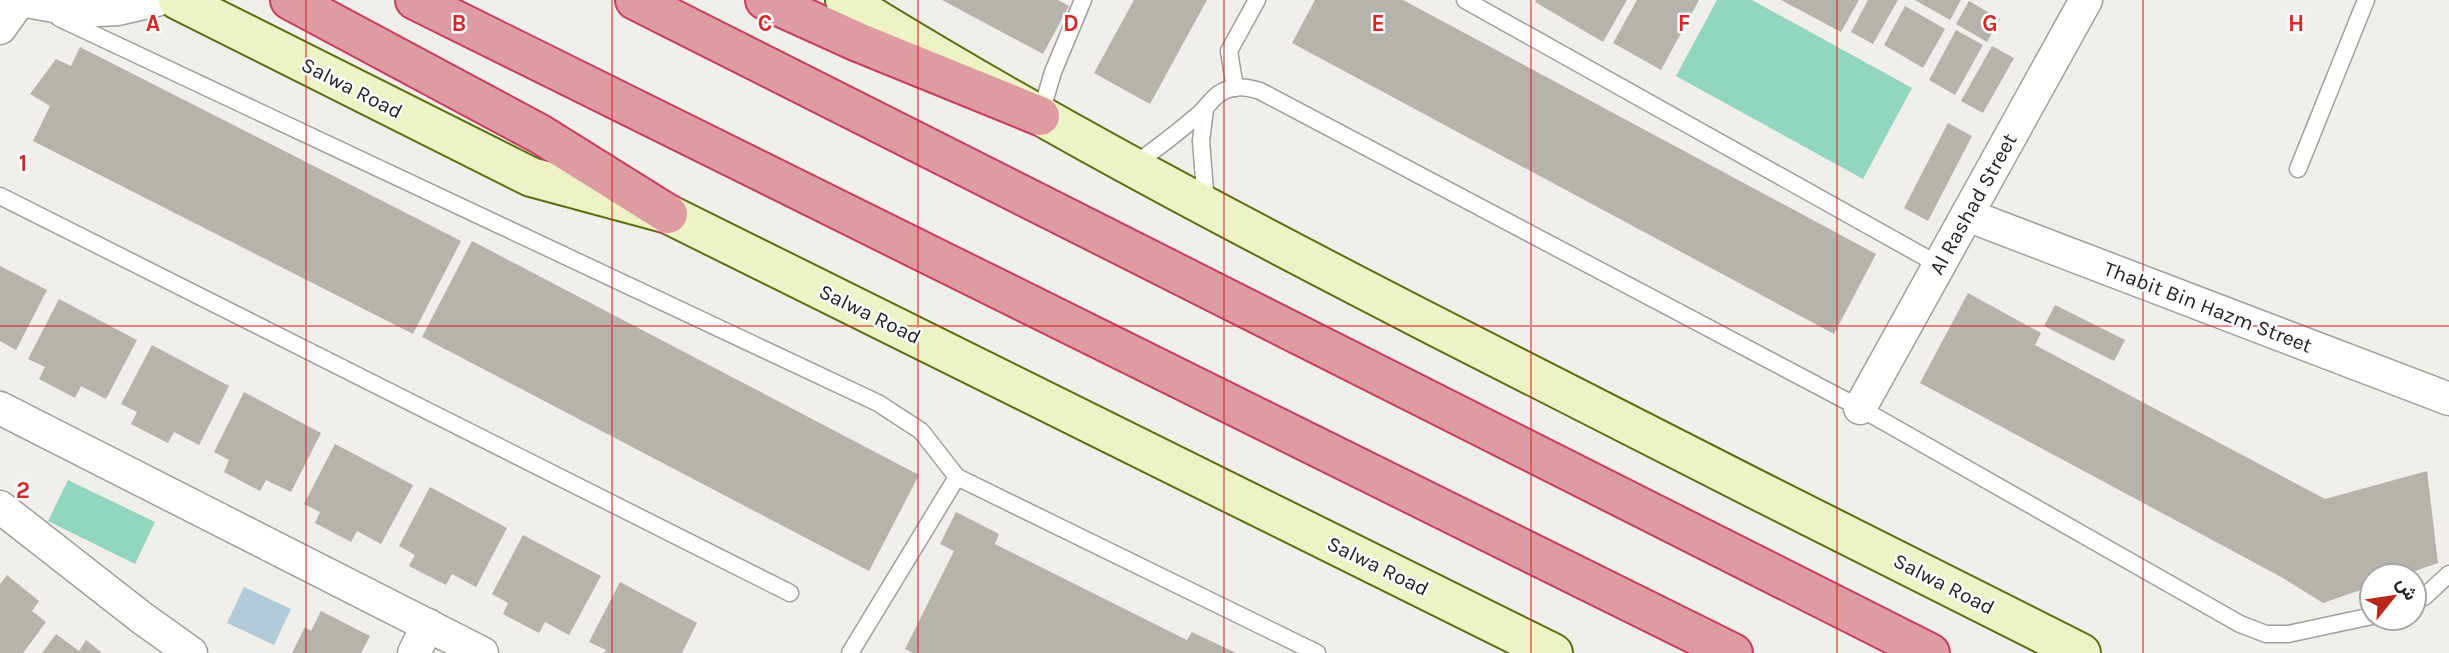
<svg xmlns="http://www.w3.org/2000/svg" width="2449" height="653" font-family="Karla,Vazirmatn,sans-serif">
  <rect width="100%" height="100%" fill="#f1efea"/>
  <!-- pitch -->
  <g fill="#92d5c1">
    <path d="M1717,0H1752L1912,88L1863,179L1676,76Z"/>
    <path d="M68,480L155,522L135,564L48,521Z"/>
  </g>
  <!-- water -->
  <path fill="#b0ccd9" d="M244,587L291,609L274,645L227,623Z"/>
  <!-- building -->
  <g fill="#b6b2ac">
    <path d="M942,0H1058L1069,6L1043,54Z"/>
    <path d="M1134,0H1207L1150,104L1094,73Z"/>
    <path d="M1315,0H1403L1876,254L1834,334L1292,43Z"/>
    <path d="M1536,0H1627L1603,42L1535,2Z"/>
    <path d="M1637,0H1699L1661,70L1613,43Z"/>
    <path d="M1781,0H1859L1841,32Z"/>
    <path d="M1868,0H1898L1873,44L1851,32Z"/>
    <path d="M1915,0H1961L1950,20Z"/>
    <path d="M1969,1L2000,19L1987,42L1956,24Z"/>
    <path d="M1905,6L1945,29L1923,68L1884,45Z"/>
    <path d="M1956,30L1983,45L1955,95L1929,80Z"/>
    <path d="M1992,46L2014,58L1983,113L1961,101Z"/>
    <path d="M80,47L461,241L413,334L33,141L50,106L30,94L56,59L71,66Z"/>
    <path d="M1948,123L1972,136L1928,221L1904,208Z"/>
    <path d="M472,241L919,475L869,571L422,337Z"/>
    <path d="M0,266L47,290L16,350L0,341Z"/>
    <path d="M1968,293L2041,333L2035,345L2325,499L2427,471L2438,563L2401,576H2372V586L2323,603L2283,578L1920,383Z"/>
    <path d="M59,299L137,340L106,399L81,386L75,398L39,379L45,367L28,359Z"/>
    <path d="M2055,305L2125,340L2114,361L2044,326Z"/>
    <path d="M152,345L229,386L199,445L174,432L168,443L131,424L137,412L121,404Z"/>
    <path d="M244,392L321,433L291,492L266,480L260,491L224,472L229,460L214,452Z"/>
    <path d="M335,444L413,485L381,544L357,531L351,542L315,523L320,512L304,504Z"/>
    <path d="M430,487L507,528L476,587L452,574L446,585L409,566L415,555L399,546Z"/>
    <path d="M956,512L999,534L995,544L1187,640L1192,632L1236,653H913L905,649L954,551L940,544Z"/>
    <path d="M523,535L601,576L569,635L545,622L539,633L503,614L508,603L492,594Z"/>
    <path d="M7,575L39,601L32,611L46,622L23,653H0V584Z"/>
    <path d="M620,582L697,623L682,653H604L606,650L589,642Z"/>
    <path d="M321,611L370,636L361,653H292L305,627L311,631Z"/>
    <path d="M56,634L79,651L86,640L102,653H42Z"/>
  </g>
  <g fill="none" stroke-linecap="round" stroke-linejoin="round">
    <!-- lane casing -->
    <g stroke="#9f9f9f" stroke-width="19">
      <g id="lane">
        <path d="M1465,0L1939,265"/>
        <path d="M59,18L878,403L921,431L957,477L1317,653"/>
        <path d="M1235,88L1229,51L1257,0"/>
        <path d="M1205,109L1201,141L1206,204"/>
        <path d="M1040,116L1053,72L1083,0"/>
        <path d="M1132,166C1155,150 1177,133 1198,115C1207,108 1212,97 1222,92C1235,85 1247,87 1260,91L1860,408L2240,624L2266,634H2288L2372,616"/>
        <path d="M2298,169L2366,0"/>
        <path d="M0,196L790,593"/>
        <path d="M2414,601L2424,597L2449,574"/>
        <path d="M850,653L957,477"/>
      </g>
    </g>
    <!-- street casing -->
    <g stroke="#9f9f9f" stroke-width="35">
      <g id="street">
        <path d="M22,0L80,11L118,9L157,0"/>
        <path d="M0,28L20,0"/>
        <path d="M1967,215L2449,399"/>
        <path d="M0,408L482,653"/>
        <path d="M1860,408L2086,0"/>
        <path d="M0,507L142,618L191,653"/>
        <path d="M414,653L428,625"/>
      </g>
    </g>
    <!-- secondary casing -->
    <g stroke="#5d6e13" stroke-width="42">
      <g id="secondary">
        <path d="M178,0L531,177L668,214L1553,653"/>
        <path d="M845,0C1036,119 1235,223 1435,326C1650,436 1865,545 2081,653"/>
      </g>
    </g>
    <!-- highway casing -->
    <g stroke="#c73e62" stroke-width="42">
      <g id="highway">
        <path d="M290,0L540,134L668,214"/>
        <path d="M415,0L1733,653"/>
        <path d="M635,0L1930,653"/>
        <path d="M765,0L858,42L1040,116"/>
      </g>
    </g>
    <!-- lane -->
    <use href="#lane" stroke="#fff" stroke-width="16"/>
    <!-- street -->
    <use href="#street" stroke="#fff" stroke-width="32"/>
    <!-- secondary -->
    <use href="#secondary" stroke="#edf3c5" stroke-width="38"/>
    <!-- highway -->
    <use href="#highway" stroke="#de9ca2" stroke-width="38"/>
  </g>
  <!-- grid -->
  <path fill="none" stroke="#d62828" stroke-width="2" stroke-opacity="0.55" d="M306,0V653M612,0V653M918,0V653M1224,0V653M1531,0V653M1837,0V653M2143,0V653M0,326H2449"/>
  <g text-anchor="middle" stroke-width="5" stroke-linejoin="round" paint-order="stroke">
    <!-- street labels -->
    <g font-size="21" fill="#222" stroke="#fff">
      <text transform="translate(352 88) rotate(27)" y="7">Salwa Road</text>
      <text transform="translate(1973 204) rotate(-61)" y="7">Al Rashad Street</text>
      <text transform="translate(2208 307) rotate(21)" y="7">Thabit Bin Hazm Street</text>
      <text transform="translate(870 314) rotate(26)" y="7">Salwa Road</text>
      <text transform="translate(1378 566) rotate(26)" y="7">Salwa Road</text>
      <text transform="translate(1944 584) rotate(27)" y="7">Salwa Road</text>
    </g>
  </g>
  <g font-size="23" text-anchor="middle" font-weight="bold" fill="#d62828" stroke="#fff" stroke-width="5" stroke-linejoin="round" paint-order="stroke">
    <text x="153" y="31">A</text>
    <text x="459" y="31">B</text>
    <text x="765" y="31">C</text>
    <text x="1071" y="31">D</text>
    <text x="1378" y="31">E</text>
    <text x="1684" y="31">F</text>
    <text x="1990" y="31">G</text>
    <text x="2296" y="31">H</text>
    <text x="23" y="171">1</text>
    <text x="23" y="498">2</text>
  </g>
  <!-- north arrow -->
  <g transform="translate(2393 597) rotate(60)"><circle r="33" fill="#ffffff" stroke="#a7a7a7" stroke-width="2"/>
  <path d="M0-5L12 26L0 18L-12 26Z" fill="#ba2619"/>
  <text y="-10" font-size="19" font-weight="bold" text-anchor="middle" fill="#222222">ش</text>
  </g>
</svg>
